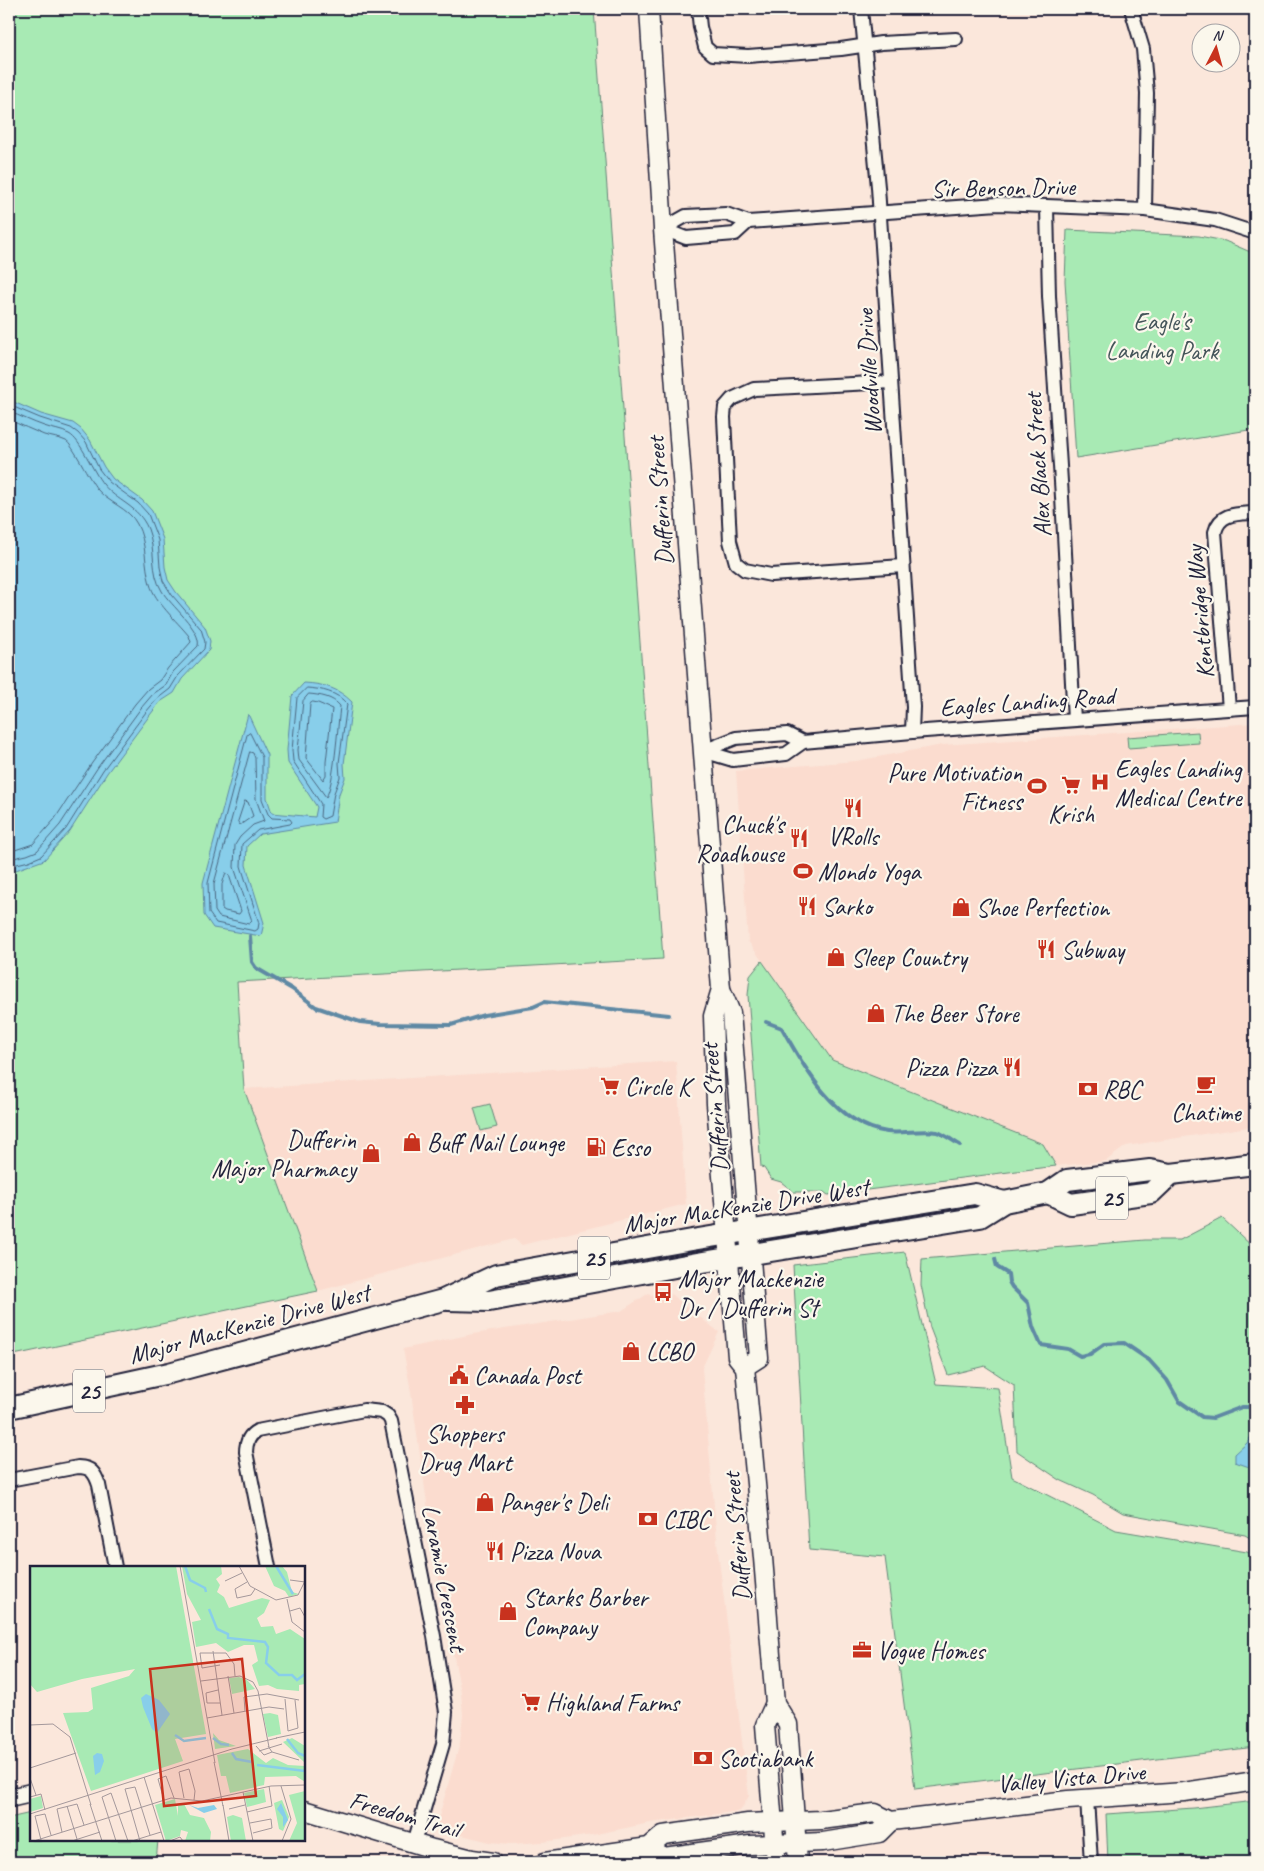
<svg xmlns="http://www.w3.org/2000/svg" width="1264" height="1871" font-family="Caveat,sans-serif">
  <rect width="100%" height="100%" fill="#fbe7db"/>
  <filter id="ink" filterUnits="userSpaceOnUse"><feTurbulence type="fractalNoise" baseFrequency=".02" numOctaves="2"/><feDisplacementMap in="SourceGraphic" scale="10" xChannelSelector="R" yChannelSelector="G"/><feConvolveMatrix kernelMatrix="1 2 1 2 8 2 1 2 1" color-interpolation-filters="sRGB"/></filter>
  <g filter="url(#ink)">
    <!-- built -->
    <g fill="#fbdccf">
      <path d="M1255,723V1126L1126,1146L1106,1161L1056,1166L1043,1144L832,1060L748,941L736,771L856,761L942,745Z"/>
      <path d="M676,1061L686,1204L522,1245L514,1239L318,1291L244,1089Z"/>
      <path d="M668,1292L719,1332L702,1368L718,1552L749,1796L740,1811L650,1823L592,1835L543,1842L511,1844L490,1842L437,1829L436,1827L460,1743L463,1714L461,1693L436,1565L410,1386L403,1349L473,1334L621,1311L649,1293L651,1296Z"/>
    </g>
    <!-- green -->
    <g fill="#a8eab4" stroke="#658678">
      <path d="M9,9H594L663,959L237,982L244,1089L318,1291L9,1356Z"/>
      <path d="M1067,230L1199,236L1225,241L1255,254V429L1076,458L1065,281Z"/>
      <path d="M1198,732L1199,743L1128,748L1127,737Z"/>
      <path d="M762,961L832,1060L1043,1144L1056,1166L828,1195L824,1192H794L781,1182L771,1179L764,1168L761,1167L748,995L750,976Z"/>
      <path d="M490,1104L497,1127L481,1131L474,1108Z"/>
      <path d="M1222,1218L1255,1249V1541L1245,1535L1123,1513L1093,1495L1060,1480L1017,1451L1014,1385L985,1366L948,1375L930,1328L921,1285L922,1259L1145,1240H1180Z"/>
      <path d="M905,1252L936,1384L998,1388L1012,1477L1116,1530L1247,1552L1255,1556V1747L915,1789L885,1557L809,1550L793,1265Z"/>
      <path d="M1255,1801V1862H1108L1106,1814L1194,1808Z"/>
      <path d="M31,1813V1840H158L156,1862H9V1818Z"/>
    </g>
    <!-- water -->
    <g fill="#88ceea" stroke="#5f89a4">
      <path d="M9,400L41,414L73,423L81,429L90,440L104,467L113,479L142,500L152,511L163,539L165,567L168,580L176,592L205,627L210,641L209,650L182,679L174,693L160,702L150,715L107,773L70,831L44,860L13,871L9,870Z"/>
      <path d="M304,683C324,684 338,688 352,702L344,764L345,778L339,794L335,822L260,834L247,846L246,865L264,923L261,936L213,928L204,915L203,883L248,714L267,755V798L272,813L315,817L317,807L288,763L287,750L292,696Z"/>
      <path d="M1255,1430V1469L1235,1462V1454L1247,1443Z"/>
    </g>
    <g fill="none" stroke-linecap="round" stroke-linejoin="round">
      <!-- shore -->
      <g stroke="#4b6781" stroke-width="1">
        <path d="M9,405L40,418L71,428L78,433L86,442L99,469L109,482L138,503L148,514L158,540L160,567L163,581L172,595L201,629L205,642L204,649L178,676L170,689L157,699L146,712L103,770L66,829L41,856L29,861L9,866"/>
        <path d="M9,412C21,416 32,422 44,426C52,429 62,430 69,434C81,440 93,472 103,484C117,502 138,505 148,529C156,549 150,572 162,591C170,605 202,630 198,646L173,672L166,685L153,694L141,708L98,767L60,825L37,851L27,855L9,859"/>
        <path d="M9,420C21,425 32,430 44,435C51,437 60,438 66,441C73,445 89,479 97,489C108,503 129,508 137,524C147,543 144,564 150,584C155,602 176,620 189,636L191,642L168,668L160,680L148,689L135,704L92,763L54,820L33,844L9,852"/>
        <path d="M307,688C322,689 337,692 347,704L339,763L340,777L334,793L330,816L323,819L320,817L321,804L293,761L292,750L297,698Z"/>
        <path d="M309,694C320,695 333,697 340,706C338,724 334,786 326,797L299,760L298,750L303,701Z"/>
        <path d="M313,702L318,703L332,709L326,762V775L323,780L306,758L310,704Z"/>
        <path d="M250,733L262,757V799L268,814L272,818L290,819L292,822L290,824L258,830L242,844L241,866L259,923L258,929L255,931L216,923L209,913L208,883L247,735Z"/>
        <path d="M250,752L253,753L255,758L256,799L264,821L253,825L240,837L235,845L234,867L252,921L249,924L219,917L215,911L214,884Z"/>
        <path d="M245,801L248,802L253,816L240,825L238,822Z"/>
        <path d="M226,873L229,875L241,911L239,914L225,911L222,909V885Z"/>
      </g>
      <!-- stream -->
      <g stroke="#5f89a4" stroke-width="4">
        <path d="M250,936L252,962L256,968L292,989L316,1007L360,1022L380,1024L451,1025L484,1015L533,1007L544,1002L669,1015"/>
        <path d="M766,1022L782,1028C804,1068 836,1125 887,1132C903,1134 921,1129 937,1132C944,1134 953,1141 960,1145"/>
        <path d="M995,1259L997,1267L1008,1274L1009,1282L1012,1287L1028,1303L1033,1327L1041,1345L1068,1349L1080,1356L1090,1354L1104,1344L1124,1343L1149,1360L1167,1380L1179,1401L1202,1417L1213,1418L1242,1407H1253"/>
      </g>
      <!-- street casing -->
      <g stroke="#22223b" stroke-width="16">
        <g id="street">
          <path d="M698,9L700,27L705,47L713,54L748,56L841,49L881,43L956,39"/>
          <path d="M861,9L878,187L913,707L912,732"/>
          <path d="M1131,9L1143,49L1147,93L1145,210"/>
          <path d="M1047,207L1049,296L1062,497L1074,720"/>
          <path d="M663,229L686,216L726,214L748,222L998,204L1145,210L1215,220L1255,233"/>
          <path d="M663,229L686,238L735,234L748,222"/>
          <path d="M891,382L754,389L732,399L725,407L724,417L730,541L736,563L745,570L771,575L903,566"/>
          <path d="M1229,709L1215,532C1220,512 1238,514 1255,513"/>
          <path d="M703,751L733,760L786,754L803,742L912,732L1255,707"/>
          <path d="M703,751L736,738L787,734L803,742"/>
          <path d="M9,1480L78,1467C91,1467 95,1473 99,1485L115,1567"/>
          <path d="M269,1567L246,1452C246,1443 249,1435 257,1431L364,1410L382,1412L388,1416L391,1421L434,1636L446,1712L443,1744L414,1843"/>
          <path d="M1087,1799L1091,1862"/>
        </g>
      </g>
      <!-- secondary casing -->
      <g stroke="#22223b" stroke-width="21">
        <g id="secondary">
          <path d="M649,9L663,229L721,989L731,1013L759,1358L745,1367"/>
          <path d="M721,989L713,1016L716,1104L737,1357L745,1367L763,1558L775,1703L788,1724L798,1862"/>
          <path d="M775,1703L765,1725L776,1862"/>
          <path d="M9,1798L31,1793"/>
          <path d="M304,1810L433,1849L472,1859L493,1862"/>
          <path d="M649,1847L664,1857L750,1845L823,1842L879,1833L891,1821"/>
          <path d="M545,1862L649,1847L663,1835L748,1823L821,1820L875,1813L891,1821L1068,1800L1184,1792L1255,1781"/>
        </g>
      </g>
      <!-- primary casing -->
      <g stroke="#22223b" stroke-width="24">
        <g id="primary">
          <path d="M1048,1193L1071,1204L1151,1193L1171,1174"/>
          <path d="M448,1300L489,1301L697,1263L980,1217L1004,1202L1048,1193L1067,1180L1150,1170L1171,1174L1255,1164"/>
          <path d="M9,1408L169,1373L443,1300L496,1275L692,1240L975,1194L1004,1202"/>
        </g>
      </g>
      <!-- street -->
      <use href="#street" stroke="#fbf7ec" stroke-width="12"/>
      <!-- secondary -->
      <use href="#secondary" stroke="#fbf7ec" stroke-width="18"/>
      <!-- primary -->
      <use href="#primary" stroke="#fbf7ec" stroke-width="20"/>
    </g>
  </g>
  <!-- icons -->
  <defs>
    <g id="hospital-bare" transform="scale(1.5)"><path d="M-5-5h3v3.5h4V-5h3V5h-3V1.5h-4V5h-3Z" fill="#c8321e" stroke="#fbf7ec" stroke-width="2.5" paint-order="stroke"/></g>
    <g id="supermarket-bare" transform="scale(1.5)"><path d="M-6-5.5h2.5l.6 2H6L4.5 2H-2.5L-4.4-4H-6ZM-1.5 3.2a1.3 1.3 0 1 0 .1 0ZM3 3.2a1.3 1.3 0 1 0 .1 0Z" fill="#c8321e" stroke="#fbf7ec" stroke-width="2.5" paint-order="stroke"/></g>
    <g id="stadium-bare" transform="scale(1.5)"><path d="M0-5a6.5 5 0 1 0 0 10a6.5 5 0 1 0 0-10ZM-3.5-1.8h7v3.6h-7Z" fill="#c8321e" stroke="#fbf7ec" stroke-width="2.5" paint-order="stroke"/></g>
    <g id="restaurant-bare" transform="scale(1.5)"><path d="M-5-6h1v4h1v-4h1v4h1v-4h1v5L-1.5 .5V6h-2V.5L-5-1ZM5-6V6H3V1.5H1.5Q1.5-4 5-6Z" fill="#c8321e" stroke="#fbf7ec" stroke-width="2.5" paint-order="stroke"/></g>
    <g id="shop-bare" transform="scale(1.5)"><path d="M-5-2.5h2.3a2.7 3.5 0 0 1 5.4 0H5L5.5 6h-11ZM-1.5-2.5h3a1.5 2.3 0 0 0-3 0Z" fill="#c8321e" stroke="#fbf7ec" stroke-width="2.5" paint-order="stroke"/></g>
    <g id="cafe-bare" transform="scale(1.5)"><path d="M-5.5-4.5H6V0H3Q3 3.5 0 3.5H-2.5Q-5.5 3.5-5.5 0ZM3-3.2v2h1.7v-2ZM-6 4.5H4V6H-6Z" fill="#c8321e" stroke="#fbf7ec" stroke-width="2.5" paint-order="stroke"/></g>
    <g id="bank-bare" transform="scale(1.5)"><path d="M-6-4H6V4H-6ZM0-2.3a2.3 2.3 0 1 0 0 4.6a2.3 2.3 0 1 0 0-4.6Z" fill="#c8321e" stroke="#fbf7ec" stroke-width="2.5" paint-order="stroke"/></g>
    <g id="fuel-bare" transform="scale(1.5)"><path d="M-5.5-6h7V0h2V4h1.3V-2.5L3-4.5l.8-.8L6-3V5H2.5V1h-1V6h-7ZM-4.2-4.7v3.2H.2V-4.7Z" fill="#c8321e" stroke="#fbf7ec" stroke-width="2.5" paint-order="stroke"/></g>
    <g id="bus-bare" transform="scale(1.5)"><path d="M-5-6H5V4H4V6H2V4H-2V6H-4V4H-5ZM-3.5-4V0h7V-4ZM-3.5 1.2v1.5H-2V1.2ZM2 1.2v1.5H3.5V1.2Z" fill="#c8321e" stroke="#fbf7ec" stroke-width="2.5" paint-order="stroke"/></g>
    <g id="civic-bare" transform="scale(1.5)"><path d="M-.6-6.5H3V-4.5H.6V-3L4-1V1h2V6H-6V1h2V-1L-.6-3ZM-1.2 2.5V6h2.4V2.5Z" fill="#c8321e" stroke="#fbf7ec" stroke-width="2.5" paint-order="stroke"/></g>
    <g id="pharmacy-bare" transform="scale(1.5)"><path d="M-2-6h4v4h4v4h-4v4h-4v-4h-4v-4h4Z" fill="#c8321e" stroke="#fbf7ec" stroke-width="2.5" paint-order="stroke"/></g>
    <g id="office-bare" transform="scale(1.5)"><path d="M-6-3h4V-5.5h4V-3h4V5H-6ZM-1-4.5V-3h2v-1.5ZM-6 0V1H6V0Z" fill="#c8321e" stroke="#fbf7ec" stroke-width="2.5" paint-order="stroke"/></g>
  </defs>
  <g fill-rule="evenodd">
    <use href="#hospital-bare" x="1100" y="782"/>
    <use href="#supermarket-bare" x="1071" y="785"/>
    <use href="#stadium-bare" x="1037" y="786"/>
    <use href="#restaurant-bare" x="853" y="808"/>
    <use href="#restaurant-bare" x="799" y="838"/>
    <use href="#stadium-bare" x="803" y="871"/>
    <use href="#restaurant-bare" x="807" y="906"/>
    <use href="#shop-bare" x="961" y="907"/>
    <use href="#restaurant-bare" x="1046" y="949"/>
    <use href="#shop-bare" x="836" y="957"/>
    <use href="#shop-bare" x="876" y="1013"/>
    <use href="#restaurant-bare" x="1012" y="1067"/>
    <use href="#cafe-bare" x="1206" y="1084"/>
    <use href="#supermarket-bare" x="610" y="1086"/>
    <use href="#bank-bare" x="1088" y="1089"/>
    <use href="#shop-bare" x="412" y="1142"/>
    <use href="#fuel-bare" x="596" y="1147"/>
    <use href="#shop-bare" x="371" y="1153"/>
    <use href="#bus-bare" x="663" y="1292"/>
    <use href="#shop-bare" x="631" y="1351"/>
    <use href="#civic-bare" x="459" y="1375"/>
    <use href="#pharmacy-bare" x="465" y="1405"/>
    <use href="#shop-bare" x="485" y="1502"/>
    <use href="#bank-bare" x="648" y="1519"/>
    <use href="#restaurant-bare" x="495" y="1551"/>
    <use href="#shop-bare" x="508" y="1611"/>
    <use href="#office-bare" x="862" y="1650"/>
    <use href="#supermarket-bare" x="531" y="1702"/>
    <use href="#bank-bare" x="703" y="1758"/>
  </g>
  <g text-anchor="middle" stroke-width="4.5" stroke-linejoin="round" paint-order="stroke">
    <!-- shield labels -->
    <g fill="#fbf7ec" stroke="#636270" stroke-width="1">
      <rect x="1096" y="1176.5" width="32" height="43" rx="4"/>
      <rect x="578" y="1236.5" width="32" height="43" rx="4"/>
      <rect x="73" y="1369.5" width="32" height="43" rx="4"/>
    </g>
    <g font-size="24" font-weight="bold" fill="#22223b">
      <text x="1112" y="1206">25</text>
      <text x="594" y="1266">25</text>
      <text x="89" y="1399">25</text>
    </g>
    <!-- street labels -->
    <g font-size="25" fill="#22223b" stroke="#fbf7ec">
      <text transform="translate(1003 187) rotate(-1)" y="9">Sir Benson Drive</text>
      <text transform="translate(868 372) rotate(-94)" y="9">Woodville Drive</text>
      <text transform="translate(1037 465) rotate(-94)" y="9">Alex Black Street</text>
      <text transform="translate(659 501) rotate(-94)" y="9">Dufferin Street</text>
      <text transform="translate(1199 612) rotate(-95)" y="9">Kentbridge Way</text>
      <text transform="translate(1027 701) rotate(-4)" y="9">Eagles Landing Road</text>
      <text transform="translate(714 1108) rotate(-95)" y="9">Dufferin Street</text>
      <text transform="translate(746 1205) rotate(-9)" y="9">Major MacKenzie Drive West</text>
      <text transform="translate(249 1323) rotate(-15)" y="9">Major MacKenzie Drive West</text>
      <text transform="translate(736 1537) rotate(-95)" y="9">Dufferin Street</text>
      <text transform="translate(445 1578) rotate(79)" y="9">Laramie Crescent</text>
      <text transform="translate(1071 1777) rotate(-5)" y="9">Valley Vista Drive</text>
      <text transform="translate(405 1814) rotate(16)" y="9">Freedom Trail</text>
    </g>
    <!-- park labels -->
    <g font-size="25" fill="#445459" stroke="#fbf7ec">
      <text x="1162" y="330">Eagle's<tspan x="1162" dy="29">Landing Park</tspan></text>
    </g>
    <!-- poi labels -->
    <g font-size="25" fill="#22223b" stroke="#fbf7ec" text-anchor="start">
      <text x="1115" y="777">Eagles Landing<tspan x="1115" dy="29">Medical Centre</tspan></text>
      <text x="1022" y="781" text-anchor="end">Pure Motivation<tspan x="1022" dy="29">Fitness</tspan></text>
      <text x="1071" y="822" text-anchor="middle">Krish</text>
      <text x="784" y="833" text-anchor="end">Chuck's<tspan x="784" dy="29">Roadhouse</tspan></text>
      <text x="853" y="845" text-anchor="middle">VRolls</text>
      <text x="818" y="880">Mondo Yoga</text>
      <text x="822" y="915">Sarko</text>
      <text x="976" y="916">Shoe Perfection</text>
      <text x="1061" y="958">Subway</text>
      <text x="851" y="966">Sleep Country</text>
      <text x="891" y="1022">The Beer Store</text>
      <text x="997" y="1076" text-anchor="end">Pizza Pizza</text>
      <text x="625" y="1095">Circle K</text>
      <text x="1103" y="1098">RBC</text>
      <text x="1206" y="1121" text-anchor="middle">Chatime</text>
      <text x="356" y="1148" text-anchor="end">Dufferin<tspan x="356" dy="29">Major Pharmacy</tspan></text>
      <text x="427" y="1151">Buff Nail Lounge</text>
      <text x="611" y="1156">Esso</text>
      <text x="678" y="1287">Major Mackenzie<tspan x="678" dy="29">Dr / Dufferin St</tspan></text>
      <text x="646" y="1360">LCBO</text>
      <text x="474" y="1384">Canada Post</text>
      <text x="465" y="1442" text-anchor="middle">Shoppers<tspan x="465" dy="29">Drug Mart</tspan></text>
      <text x="500" y="1511">Panger's Deli</text>
      <text x="663" y="1528">CIBC</text>
      <text x="510" y="1560">Pizza Nova</text>
      <text x="523" y="1606">Starks Barber<tspan x="523" dy="29">Company</tspan></text>
      <text x="877" y="1659">Vogue Homes</text>
      <text x="546" y="1711">Highland Farms</text>
      <text x="718" y="1767">Scotiabank</text>
    </g>
  </g>
  <!-- overview -->
  <g transform="translate(30 1566)">
    <rect width="275" height="275" fill="#fbe7db"/>
    <path d="M0,0H146L176,168L145,173L153,195L61,225L33,147L58,146L63,143L61,122L99,110L105,103L52,113L7,126L0,118ZM152,0H191L192,8L186,13L190,19L187,26L194,31L199,42L232,32L240,34L234,47L227,52L231,61L243,60L246,68L260,63L275,73V118L269,119V125L247,123L238,119L229,120L222,99L228,95L224,79H214L198,86L186,77L166,81L162,56L171,54L157,28ZM235,0H252L257,6L262,26L269,28L259,31L255,25L244,20ZM209,111L217,114L225,123L202,128L199,112ZM240,147L248,149L251,168L238,171L233,148ZM183,167L189,174L206,180L185,183ZM262,172L275,180V197L253,176ZM218,183L236,197L243,192L258,199L275,200V216L266,210L235,211L234,219L200,227L196,210H191L187,189ZM234,223L236,236L217,241L214,227ZM275,225V275H259L267,257L259,229ZM11,230L13,242L0,246V233ZM145,233L148,250V240L154,238L160,249L174,252L181,266L180,275H155L158,266L151,264L150,270L136,275L125,239ZM252,234L259,251L253,265L249,263L244,237ZM203,249L212,252L216,275H201L197,251Z" fill="#a8eab4"/>
    <path d="M116,128L129,134L140,148L127,167L122,163L113,141L111,132ZM67,187L72,188L74,195L70,206L65,209L63,190ZM251,237L258,254L253,261V251L247,243ZM159,239L168,242L184,239L187,243L174,247Z" fill="#88ceea"/>
    <path fill="none" stroke="#88ceea" stroke-width="2.5" d="M155,0L160,14L175,22L176,26M246,0L263,28M179,43L187,63L198,68V72L235,76L238,81L236,97L249,109H262L267,114L275,108M145,169L154,175L176,172M183,172L191,178L199,179M257,173L268,187L275,190M202,187L206,193L222,196M227,199L275,205"/>
    <path fill="none" stroke="#a4989b" stroke-width="1" d="M150,0L185,197M209,0L220,20L246,34L268,29L275,15M260,14L275,16M195,15L212,7M217,16L205,23L207,32L221,29L225,23M257,33L262,56L275,66M260,45L270,42L275,51M183,85L192,149M190,99L172,102L170,87H196L204,98L205,110M198,110L204,147M171,115L210,110L223,116L228,125L239,181M188,124L176,127L177,137H190M255,133L258,165L268,162L265,134M215,145L214,131L237,128L269,134M177,152L239,141L254,143M0,159L23,158L40,171L61,239M246,172L275,166M226,180L234,189L242,186M238,180L242,186L269,194M202,183L247,172M229,185L252,178M184,196L193,240M0,202L46,187M114,211L134,275M0,212L6,229M251,220L261,253L252,275M213,226L223,275M0,231L11,228L15,244M154,232L149,206L159,203L165,225L164,234M134,234L128,213L136,210L144,232M60,238L72,275M193,239L199,275M37,240L47,273M199,243L215,239M217,246L242,240L239,220M0,248L202,183M220,257L241,253L242,262L223,267M32,266L27,243L47,238L54,259M11,274L5,250L15,248L21,269M4,275L141,232L172,235L241,220L275,219M42,275L70,266M86,275L72,231L81,227L98,275M102,275L131,266M110,275L95,223L105,221L120,269M140,275L150,271L153,275"/>
    <path fill="#c8321e" fill-opacity="0.15" stroke="#c8321e" stroke-width="2.5" d="M212,93L226,230L134,240L120,103Z"/>
    <rect width="275" height="275" fill="none" stroke="#22223b" stroke-width="2.5"/>
  </g>
  <!-- margin -->
  <rect width="1264" height="1871" fill="none" stroke="#fbf7ec" stroke-width="30"/>
  <rect x="15" y="15" width="1234" height="1841" fill="none" stroke="#22223b" stroke-width="2" filter="url(#ink)"/>
  <!-- north arrow -->
  <g transform="translate(1216 48) rotate(6)"><circle r="24" fill="#fbf7ec" stroke="#a4a2a5"/>
  <path d="M0-4L9 19L0 12L-9 19Z" fill="#c8321e"/>
  <text y="-8" font-size="14" font-weight="bold" text-anchor="middle" fill="#22223b">N</text>
  </g>
</svg>
